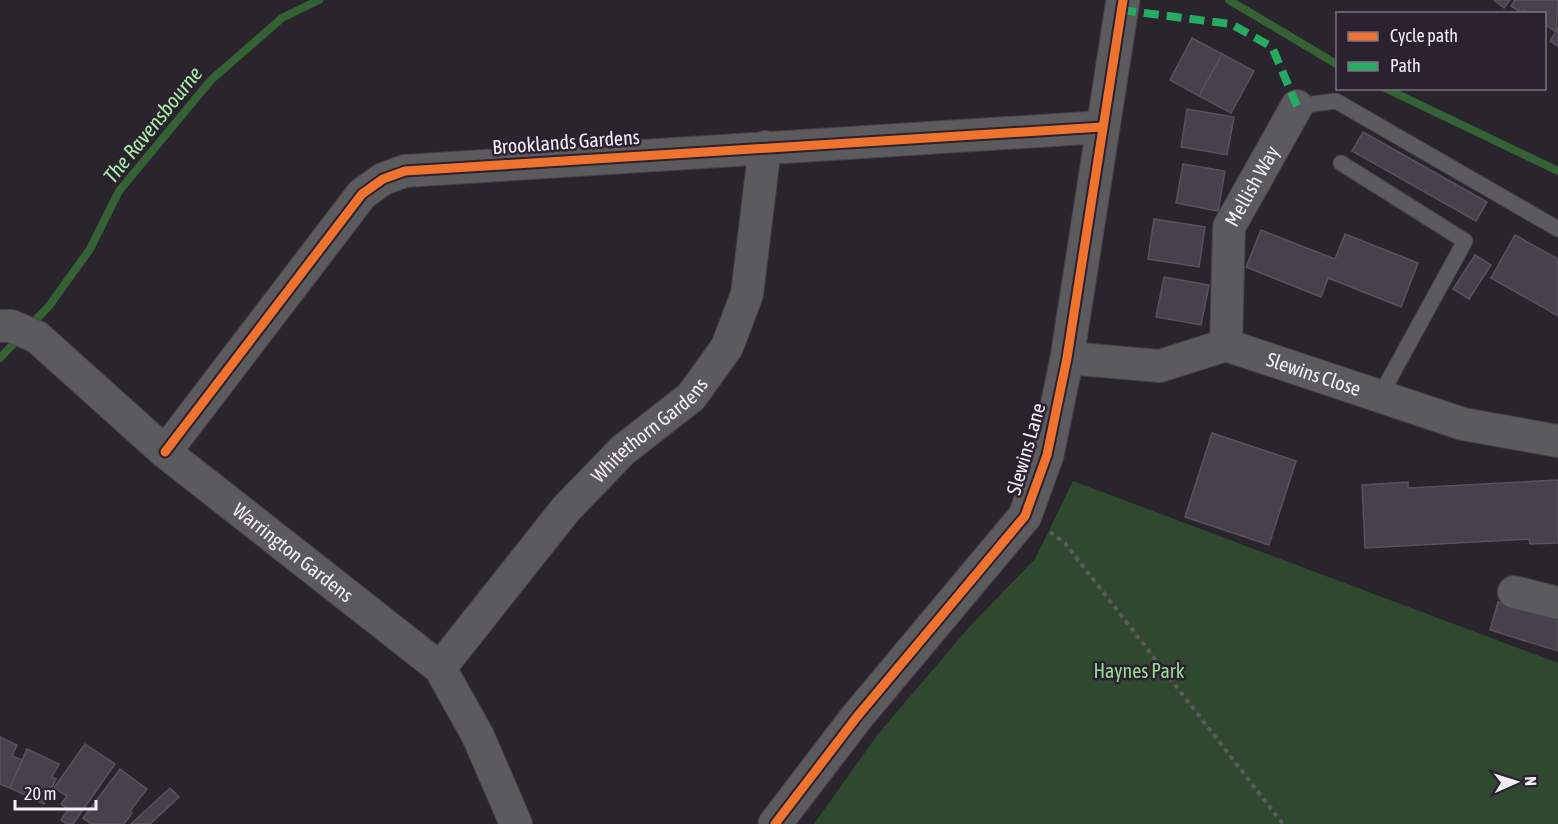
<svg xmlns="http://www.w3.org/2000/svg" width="1558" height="824" font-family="'Asap Condensed',sans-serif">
  <rect width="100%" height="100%" fill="#2a242c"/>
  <!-- green -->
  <path fill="#2f492f" d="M1073,481L1558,663V824H814L878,734L971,625L1035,559Z"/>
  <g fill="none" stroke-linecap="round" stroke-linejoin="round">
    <!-- stream -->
    <g stroke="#356235" stroke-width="8">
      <path d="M1229,0L1338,65"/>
      <path d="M1385,88L1558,171"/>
      <path d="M29,327L49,306L90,249L119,191L211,80L282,18L319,0"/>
      <path d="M0,358L20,337"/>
    </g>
  </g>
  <!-- building -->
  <g fill="#49404d" stroke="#58535b" stroke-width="1.5">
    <path d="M1494,0H1510L1504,8Z"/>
    <path d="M1515,0H1558L1556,32L1544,24V14H1529L1525,10L1522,13L1511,6Z"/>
    <path d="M1558,28V46L1550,41Z"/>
    <path d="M1192,38L1222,54L1199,96L1170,80Z"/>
    <path d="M1222,54L1254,71L1231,113L1199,96Z"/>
    <path d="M1187,109L1234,117L1227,155L1181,147Z"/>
    <path d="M1363,132L1487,202L1476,221L1352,151Z"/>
    <path d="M1183,164L1225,171L1218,211L1176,203Z"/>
    <path d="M1154,219L1205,227L1199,267L1148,259Z"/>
    <path d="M1261,230L1335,259L1345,234L1418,263L1401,307L1328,278L1321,297L1246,267Z"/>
    <path d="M1515,235L1558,259V316L1491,278Z"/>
    <path d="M1475,255L1491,265L1469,299L1453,289Z"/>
    <path d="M1164,277L1209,285L1201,325L1156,317Z"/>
    <path d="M1212,433L1296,461L1269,545L1185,517Z"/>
    <path d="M1558,480V543L1530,544L1529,539L1365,548L1362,485L1408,482V488Z"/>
    <path d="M1498,602L1558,620V651L1490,630Z"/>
    <path d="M0,737L17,745L12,756L22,760L10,788L0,784Z"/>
    <path d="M85,744L115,764L73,824H67L61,820L68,810L61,804L67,796L54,788Z"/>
    <path d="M27,749L59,764L52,777L56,779L44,804L10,788Z"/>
    <path d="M120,769L147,789L130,811L132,813L124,824H91L83,818Z"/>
    <path d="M170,788L179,797L150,824H131Z"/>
  </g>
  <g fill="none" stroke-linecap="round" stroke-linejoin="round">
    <!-- service casing -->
    <g stroke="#454148" stroke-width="17">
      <g id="service">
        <path d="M1297,106L1336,101L1558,229"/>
        <path d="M1341,163L1465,241L1380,396"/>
      </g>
    </g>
    <!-- minor casing -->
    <g stroke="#454148" stroke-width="34">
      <g id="minor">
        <path id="s1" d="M0,326H11L37,337L165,452L440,668L478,736L516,824"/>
        <path id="s2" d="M1226,345L1229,227L1297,106"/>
        <path id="s3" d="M1067,358L1160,366L1226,345L1463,424L1558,441"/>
        <path d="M165,452L362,194L383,179L405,171L1102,127"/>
        <path d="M1514,592L1558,603"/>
        <path id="s4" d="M440,668L566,509L623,450L691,397L727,347L747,294L765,147"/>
      </g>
    </g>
    <!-- tertiary casing -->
    <g stroke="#454148" stroke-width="35">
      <path id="tertiary" d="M775,824L856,718L1025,516L1047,455L1067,358L1123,0"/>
    </g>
    <!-- path -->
    <path stroke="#5d5a5e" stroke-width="4" stroke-dasharray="4.5 4.5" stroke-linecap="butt" d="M1050,532L1065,543L1283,824"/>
    <!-- service -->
    <use href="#service" stroke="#5b5a5c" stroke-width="15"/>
    <!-- minor -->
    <use href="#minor" stroke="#5b5a5c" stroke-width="32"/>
    <!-- tertiary -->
    <use href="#tertiary" stroke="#5b5a5c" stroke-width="33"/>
    <!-- quiet -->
    <path stroke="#26ab63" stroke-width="8" stroke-dasharray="15 8" stroke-linecap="butt" d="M1121,10L1231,24L1272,47L1297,106"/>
    <!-- cycleway casing -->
    <g stroke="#2b2130" stroke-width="13">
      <g id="cycleway">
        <path d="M165,452L362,194L383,179L405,171L1102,127"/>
        <path d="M775,824L856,718L1025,516L1047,455L1067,358L1123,0"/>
      </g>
    </g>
    <!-- cycleway -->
    <use href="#cycleway" stroke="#ef722f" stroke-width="9"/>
  </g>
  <g text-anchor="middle" stroke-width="5" stroke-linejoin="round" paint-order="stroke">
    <!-- street labels -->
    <g font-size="20" fill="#f4eef8" stroke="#2b2130">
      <text transform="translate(566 142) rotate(-4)" y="7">Brooklands Gardens</text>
      <text dy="7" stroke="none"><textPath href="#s2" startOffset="165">Mellish Way</textPath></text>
      <text dy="7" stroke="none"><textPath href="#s3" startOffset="255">Slewins Close</textPath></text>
      <text dy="7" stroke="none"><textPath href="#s4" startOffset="318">Whitethorn Gardens</textPath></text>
      <text transform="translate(1026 449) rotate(-74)" y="7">Slewins Lane</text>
      <text dy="7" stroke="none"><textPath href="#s1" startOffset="374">Warrington Gardens</textPath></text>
    </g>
    <!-- park labels -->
    <g font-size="20" fill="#96de93" stroke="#2b2130">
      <text x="1139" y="678">Haynes Park</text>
    </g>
    <!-- water labels -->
    <g font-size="21" font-style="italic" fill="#a4eda1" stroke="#2b2130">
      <text transform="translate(153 125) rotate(-51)" y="7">The Ravensbourne</text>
    </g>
  </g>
  <!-- legend -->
  <rect x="1336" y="12" width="210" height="78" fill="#2b2130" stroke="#7b7380" stroke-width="1.5"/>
  <rect x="1348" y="32" width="30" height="9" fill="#ef722f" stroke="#7b7380" stroke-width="1.5"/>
  <text x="1390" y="42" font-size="18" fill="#f4eef8">Cycle path</text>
  <rect x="1348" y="62" width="30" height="9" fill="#26ab63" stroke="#7b7380" stroke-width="1.5"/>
  <text x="1390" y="72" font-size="18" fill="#f4eef8">Path</text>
  <!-- north arrow -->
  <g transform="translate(1516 782) rotate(87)" stroke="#2b2130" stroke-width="4.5" paint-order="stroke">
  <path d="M0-4.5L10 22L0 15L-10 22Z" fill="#f4eef8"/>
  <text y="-9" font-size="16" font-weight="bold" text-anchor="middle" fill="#f4eef8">N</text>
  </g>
  <!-- scale -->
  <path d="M15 800v9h81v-9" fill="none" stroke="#f4eef8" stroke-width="3"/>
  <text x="24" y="800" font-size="18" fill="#f4eef8" stroke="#2b2130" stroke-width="4.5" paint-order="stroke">20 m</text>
</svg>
